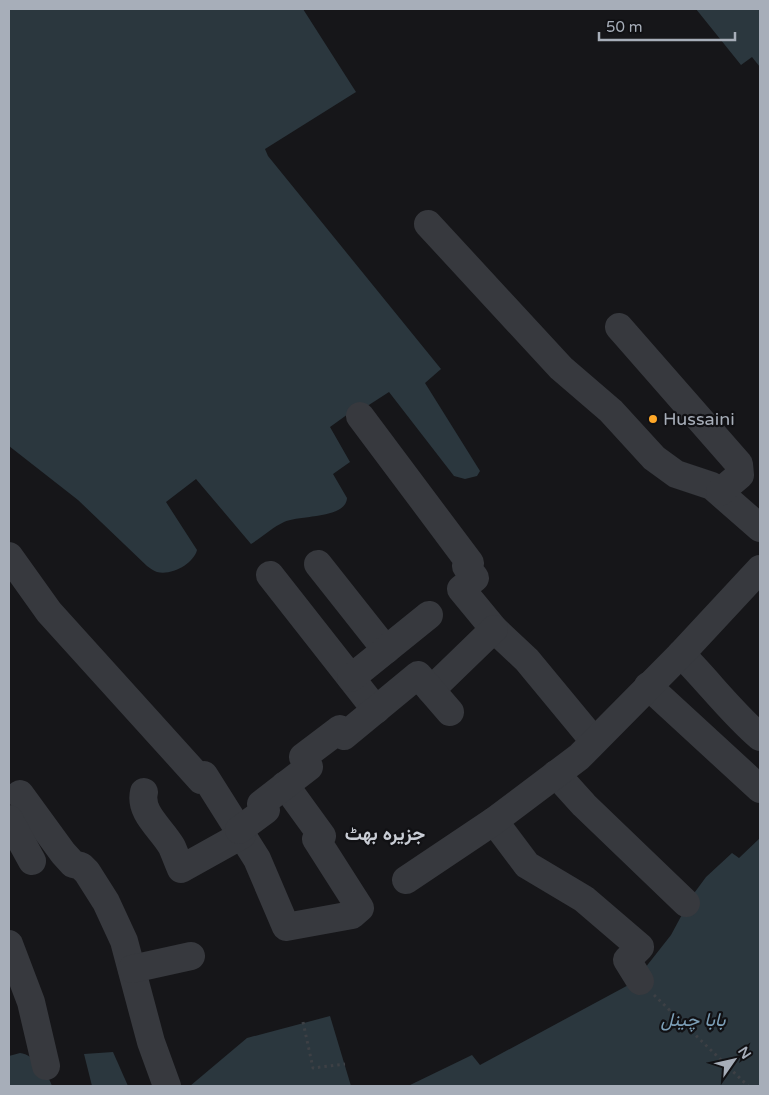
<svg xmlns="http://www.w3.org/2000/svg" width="769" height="1095" font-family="'Varela Round',Vazirmatn,sans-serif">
  <rect width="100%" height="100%" fill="#161619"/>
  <!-- water -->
  <g fill="#2b373e">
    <path d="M9,9H303L356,92L265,149L268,156L441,369L425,383L480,471L477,476L465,479L454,476L389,392L358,412L355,409L330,427L350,462L333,474L347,498C346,519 299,515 284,522C273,527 262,537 251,544L196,479L166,502L197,550C194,563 172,576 157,572C154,571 150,568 147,566L78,500L9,446Z"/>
    <path d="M696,9H760V67L752,57L741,65Z"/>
    <path d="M760,838V1086H408L472,1055L480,1065L634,982L671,935L692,896L706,877L732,853L739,858Z"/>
    <path d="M330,1016L351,1086H190L247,1038Z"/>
    <path d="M113,1052L128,1086H92L84,1054Z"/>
    <path d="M20,1053C34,1054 48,1074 52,1086H9V1056Z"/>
  </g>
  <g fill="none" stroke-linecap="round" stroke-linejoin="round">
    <!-- path -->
    <g stroke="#3d4045" stroke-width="3" stroke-dasharray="2.5 4" stroke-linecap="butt">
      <path d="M654,995L748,1086"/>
      <path d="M303,1022L313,1068L345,1064"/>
    </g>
    <!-- minor -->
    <g stroke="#37393e" stroke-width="28">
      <path d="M428,224L561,368L611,411L654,458L676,474L712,486L760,528"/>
      <path d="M619,327L739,464L740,475L720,492"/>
      <path d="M360,416L470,563L466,566L475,578L461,589L494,629L527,660L594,741"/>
      <path d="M9,556L49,612L201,780L204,775L257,859L286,927L352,915L360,908L316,839L322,836L285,785"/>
      <path d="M318,564L386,650"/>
      <path d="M270,575L376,710"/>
      <path d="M681,654C708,681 731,712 760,737"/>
      <path d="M351,678L429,615"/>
      <path d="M648,686L760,789"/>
      <path d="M431,690L494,629"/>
      <path d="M556,774L584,805L686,903"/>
      <path d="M144,792C139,813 162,829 172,847C175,854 178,862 181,869L242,835"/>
      <path d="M20,794L63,853L73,864L81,866L87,872L106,902L124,941L151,1042L167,1086"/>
      <path d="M9,819L32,861"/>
      <path d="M494,821L527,865L584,899L640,947L627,960L640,981"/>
      <path d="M239,830L266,810L261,804L309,767L303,757L340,729L344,736L418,675L450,712"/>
      <path d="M406,880L494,821L579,757L681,654L760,569"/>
      <path d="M9,944L31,1002L46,1066"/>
      <path d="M132,969L191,956"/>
    </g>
  </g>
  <!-- markers -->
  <circle fill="#ffa828" stroke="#111114" stroke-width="2" cx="653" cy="419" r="5"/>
  <g text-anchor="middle" stroke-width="4.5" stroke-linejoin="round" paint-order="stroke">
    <!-- poi labels -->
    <g font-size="18" fill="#a7aeb9" stroke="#111114" text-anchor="start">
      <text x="663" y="425">Hussaini</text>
    </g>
    <!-- neighbourhood labels -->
    <g font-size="19" font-weight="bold" fill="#c9cdd5" stroke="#111114">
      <text x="385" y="840">جزیرہ بھٹ</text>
    </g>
    <!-- water labels -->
    <g font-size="19" font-style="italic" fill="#7c9fb7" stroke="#111114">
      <text x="693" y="1026">بابا چینل</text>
    </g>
  </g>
  <!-- border -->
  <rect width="769" height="1095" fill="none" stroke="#a7aeb9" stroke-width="20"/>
  <!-- north arrow -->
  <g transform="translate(734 1060) rotate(56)" stroke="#111114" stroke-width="4" paint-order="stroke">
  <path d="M0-4L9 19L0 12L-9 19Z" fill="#a7aeb9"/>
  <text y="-8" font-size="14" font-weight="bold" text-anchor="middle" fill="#a7aeb9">N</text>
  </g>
  <!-- scale -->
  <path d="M599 32v8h136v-8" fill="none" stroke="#a7aeb9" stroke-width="2.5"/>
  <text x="606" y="32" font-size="15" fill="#a7aeb9" stroke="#111114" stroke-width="4" paint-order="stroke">50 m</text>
</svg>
